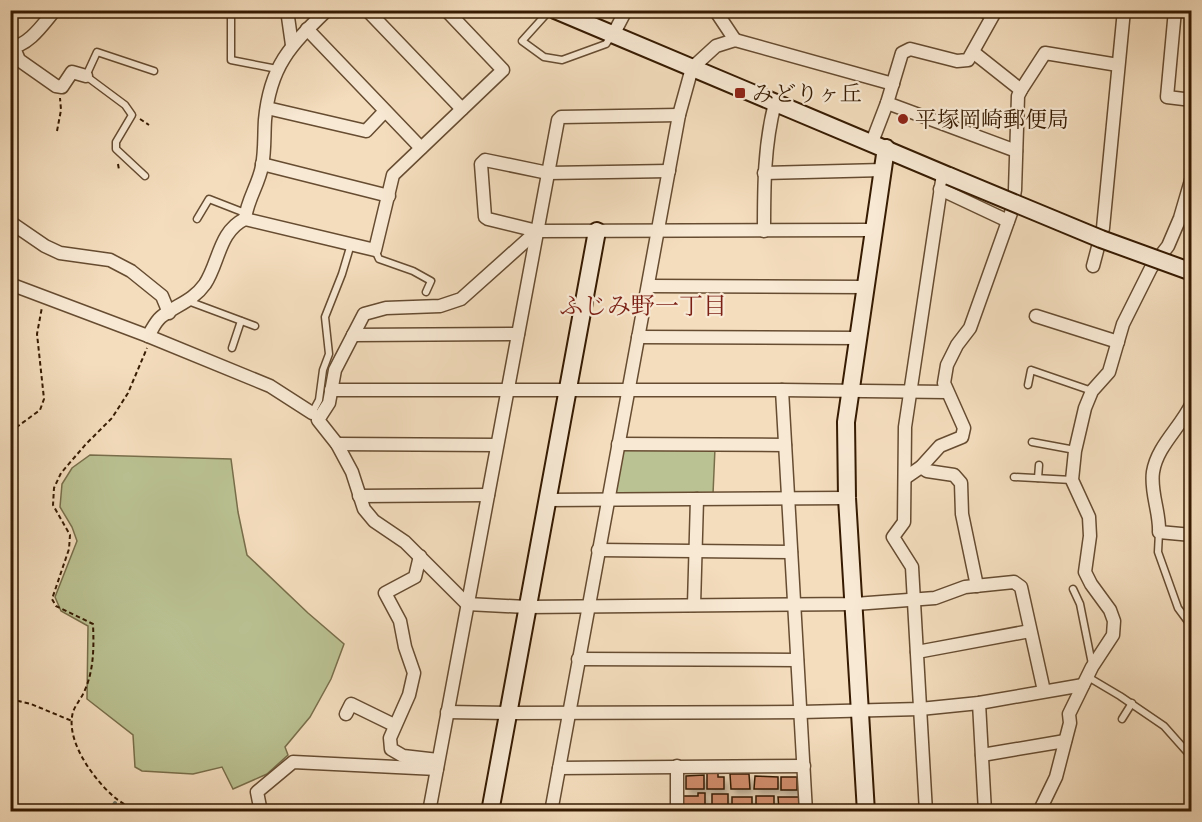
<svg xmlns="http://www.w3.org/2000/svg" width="1202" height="822" font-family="'EB Garamond','Noto Serif JP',serif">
  <defs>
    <filter id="shadow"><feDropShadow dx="3.5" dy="5.5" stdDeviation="3" flood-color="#0004"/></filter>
  </defs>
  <rect width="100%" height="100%" fill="#f4ddbd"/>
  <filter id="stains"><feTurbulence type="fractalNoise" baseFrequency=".00333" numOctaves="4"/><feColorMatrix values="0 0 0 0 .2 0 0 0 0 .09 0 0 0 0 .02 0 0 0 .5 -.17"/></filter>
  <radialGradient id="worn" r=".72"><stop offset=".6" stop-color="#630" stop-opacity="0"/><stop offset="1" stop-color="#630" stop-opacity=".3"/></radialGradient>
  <!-- green -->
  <g fill="#bac192" stroke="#786e4a" stroke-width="1.5">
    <path d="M715,448L713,494L614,493L624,449Z"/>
    <path d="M90,455L231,459L238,512L247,555L308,613L344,644L331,679L310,717L285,747L288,755L267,774L233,789L222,767L193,774L142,771L135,767L133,735L87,699L88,626L61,611L55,597L77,541L72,527L60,507L62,484L72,468Z"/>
  </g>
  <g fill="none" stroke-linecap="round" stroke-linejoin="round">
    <!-- stream -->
    <path stroke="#737b6c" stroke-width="4" d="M110,812L115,803"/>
  </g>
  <!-- building -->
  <g fill="#cf8b6b" stroke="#361b02" stroke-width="1.5" filter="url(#shadow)">
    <path d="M707,773H718V777H724V789H707Z"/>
    <path d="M730,774H749L750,789H731Z"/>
    <path d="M704,775V789H686V776Z"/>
    <path d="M755,776L778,777V789H754Z"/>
    <rect x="781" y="777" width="16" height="13"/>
    <path d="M698,793H705V811H682V796H698Z"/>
    <rect x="712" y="794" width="16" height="14"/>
    <rect x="756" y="796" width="18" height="14"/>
    <rect x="732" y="797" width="20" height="12"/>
    <path d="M778,797H799V810H779Z"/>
  </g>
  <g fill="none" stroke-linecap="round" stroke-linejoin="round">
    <!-- lane casing -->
    <g stroke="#664c31" stroke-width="9">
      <g id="lane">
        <path d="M231,10V60L277,69"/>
        <path d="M550,10L522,41L544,57L562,60L606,44L612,35"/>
        <path d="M974,10L991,18"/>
        <path d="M145,176L116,149V142L132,115L125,105L86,76L97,52L154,71"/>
        <path d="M197,219L209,199L245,213"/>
        <path d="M375,250L379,259L413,271L431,281L426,292"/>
        <path d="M188,301L255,326"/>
        <path d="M232,348L241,321"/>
        <path d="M1028,385L1031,370L1092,391"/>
        <path d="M313,414L312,413L319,400L323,370L329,354L325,317L342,274L351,244"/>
        <path d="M1032,442L1075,450"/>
        <path d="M1014,477L1072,480"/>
        <path d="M1038,478L1039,465"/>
        <path d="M1159,532L1158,552L1178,608L1192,627"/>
        <path d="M1073,589L1080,604L1092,664"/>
        <path d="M1088,677L1120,696L1164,726L1188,753"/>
        <path d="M1122,719L1132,703"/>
      </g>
    </g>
    <!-- street casing -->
    <g stroke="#664c31" stroke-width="15">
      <g id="street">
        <path d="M287,10L292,45"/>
        <path d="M367,10L462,109"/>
        <path d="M715,10L735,40"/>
        <path d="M1175,10L1167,97L1192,100"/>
        <path d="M307,29L421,148"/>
        <path d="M613,35L626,10"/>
        <path d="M10,47C28,47 44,23 55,10"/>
        <path d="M14,48L19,60L56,86L62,87L72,72L86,76"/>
        <path d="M973,52L1021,90"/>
        <path d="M887,103L1016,151"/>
        <path d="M267,108L366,131L385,111"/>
        <path d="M872,142L887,103L902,53L910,49L957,61L968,60L996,10"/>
        <path d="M262,164L389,196"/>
        <path d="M669,171L548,173L485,160L481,164L485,217L488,219L537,231L874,230"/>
        <path d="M764,173L883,170"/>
        <path d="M940,189L1008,221"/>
        <path d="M245,219C247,200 259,184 262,166C265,151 264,135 265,120C270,66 290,46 327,10"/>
        <path d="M10,222L45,246L60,253L110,260L131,271L162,296L169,313"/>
        <path d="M537,231L461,299L440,306L386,308L364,314L335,370L329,403L318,420L337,444L352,472L364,509L374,521L405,542L467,604L527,607L855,604L935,598L965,587L1014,582L1021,587L1044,691"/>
        <path d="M764,231C764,187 764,145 775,103"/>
        <path d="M1093,266L1103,228L1124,10"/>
        <path d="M10,284L148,336L270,386L312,413"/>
        <path d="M648,286L865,287"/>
        <path d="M1036,316L1118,342"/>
        <path d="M353,335L518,334"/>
        <path d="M148,336C152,330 155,322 161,317C176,305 193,301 205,284C219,263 219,231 245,219L375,250L393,175L503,70L446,10"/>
        <path d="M638,337L858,338"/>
        <path d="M331,390H782L947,392"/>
        <path d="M782,390L806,812"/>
        <path d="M1192,403C1181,427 1157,446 1153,472C1150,492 1160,512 1159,532L1192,535"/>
        <path d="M337,444L497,445"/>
        <path d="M618,444L785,445"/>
        <path d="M921,467L927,471L954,475L961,483L962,514L977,586"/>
        <path d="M905,478L921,467L940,446L962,437L964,428L944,383L947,365L957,345L970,328L1011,213L1015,190L1018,96L1021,90L1045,53L1118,65"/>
        <path d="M359,496L488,495"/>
        <path d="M547,500L847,498"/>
        <path d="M598,550L791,552"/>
        <path d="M420,556L415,577L385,593L400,621L405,647L414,673L409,695L390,738L391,749L403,756L438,760"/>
        <path d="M694,605L697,499"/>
        <path d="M917,652L1030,631"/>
        <path d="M578,659L797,660"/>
        <path d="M979,703L985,812"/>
        <path d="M447,712L508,713L801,712L920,709L979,703L1083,685"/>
        <path d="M346,714L351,704L394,725"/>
        <path d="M982,755L1065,741"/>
        <path d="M677,766V812"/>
        <path d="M559,768L804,766"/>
        <path d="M261,812L257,792L293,762L437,769"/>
        <path d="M429,812L558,120L561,117L679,115"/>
        <path d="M551,812L679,115L692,68L716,46L735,40L893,84"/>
        <path d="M926,812L912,567L893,537L904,522L905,427L943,174"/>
        <path d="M1039,812L1056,777L1070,723L1069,714L1092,667L1113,635L1114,621L1110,610L1091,584L1085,572L1090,536L1089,517L1072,480L1075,451L1085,408L1092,391L1109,372L1123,324L1151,268L1168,246L1180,218L1192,177"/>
      </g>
    </g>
    <!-- secondary casing -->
    <g stroke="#361b02" stroke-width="20">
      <g id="secondary">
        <path d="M555,10L949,176"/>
        <path d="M490,812L597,231"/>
        <path d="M866,812L847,498L846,422L886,148"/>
      </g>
    </g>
    <!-- path -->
    <g stroke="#361b02" stroke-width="2" stroke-dasharray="4.5 3" stroke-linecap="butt">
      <path d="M140,119L149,125"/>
      <path d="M57,131L61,110L60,98"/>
      <path d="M118,164L119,170"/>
      <path d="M10,432L40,410L44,399L37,334L42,307"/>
      <path d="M10,699L31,704L72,721"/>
      <path d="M137,812C129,807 120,802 113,796C94,779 68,744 72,717C73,707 80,701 84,692C94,671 94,647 93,624L56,606L52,599L69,549L70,535L53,505L54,488L61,473L86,444L112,418L128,393L147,348"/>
    </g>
    <!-- lane -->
    <use href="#lane" stroke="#f8e9d4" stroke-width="6"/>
    <!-- street -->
    <use href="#street" stroke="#f8e9d4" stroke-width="12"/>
    <!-- secondary -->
    <use href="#secondary" stroke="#f8e9d4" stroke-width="16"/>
    <!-- secondary-bridge casing -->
    <g stroke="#361b02" stroke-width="20" stroke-linecap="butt">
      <path id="secondary-bridge" d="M949,176L1101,239L1192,272"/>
    </g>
    <!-- secondary-bridge -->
    <use href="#secondary-bridge" stroke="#f8e9d4" stroke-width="16"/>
  </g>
  <!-- markers -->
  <g fill="#8f2418" stroke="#f8e9d4" stroke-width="2">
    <rect x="734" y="87" width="12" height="12" rx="3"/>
    <circle cx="903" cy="119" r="6"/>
  </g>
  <g text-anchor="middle" stroke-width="4.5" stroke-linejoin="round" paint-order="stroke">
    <!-- poi labels -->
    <g font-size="22" fill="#361b02" stroke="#f8e9d4" text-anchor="start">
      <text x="752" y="101">みどりヶ丘</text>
      <text x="915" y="127">平塚岡崎郵便局</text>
    </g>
    <!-- neighbourhood labels -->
    <g font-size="24" fill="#7a1f14" stroke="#f8e9d4">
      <text x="643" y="314">ふじみ野一丁目</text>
    </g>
  </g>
  <!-- margin -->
  <rect width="1202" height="822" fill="none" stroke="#f4ddbd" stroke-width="36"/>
  <rect x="12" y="12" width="1178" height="798" fill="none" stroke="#361b02" stroke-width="3"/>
  <rect x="18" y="18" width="1166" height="786" fill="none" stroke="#361b02" stroke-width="1.5"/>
  <rect width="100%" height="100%" filter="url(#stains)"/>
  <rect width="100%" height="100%" fill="url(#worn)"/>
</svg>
